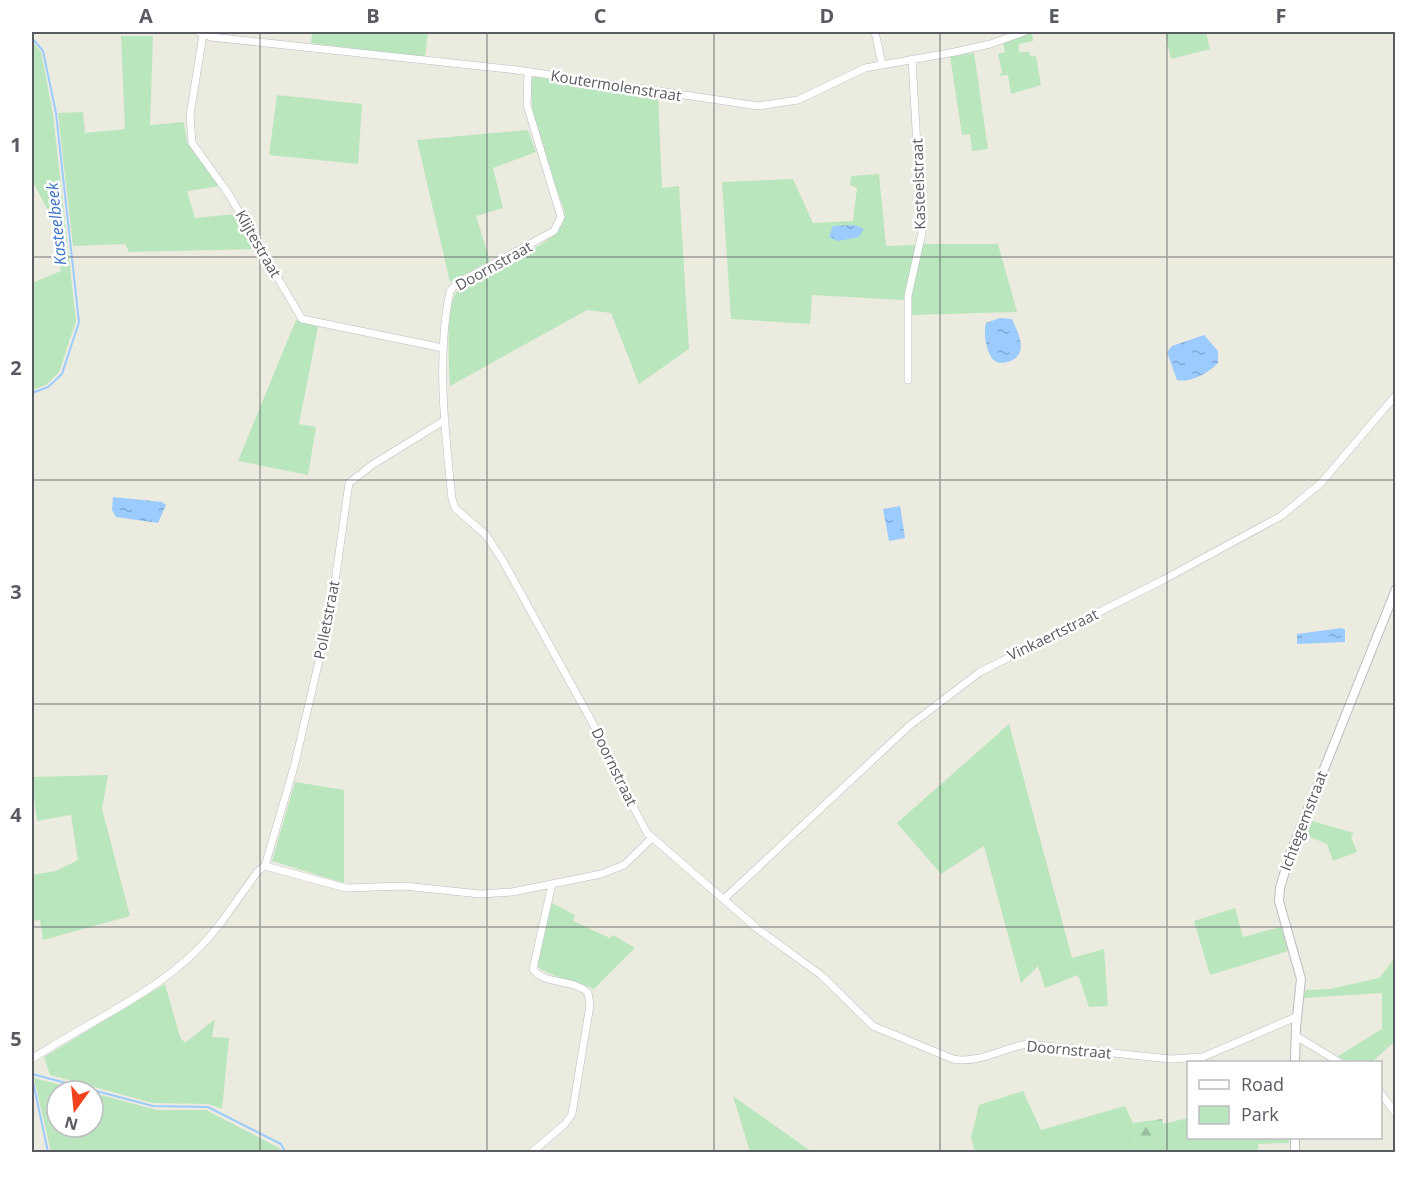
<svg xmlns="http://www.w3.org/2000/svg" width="1427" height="1184" font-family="'Open Sans',sans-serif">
  <defs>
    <pattern id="forest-firs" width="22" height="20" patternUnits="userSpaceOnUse" patternTransform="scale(1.5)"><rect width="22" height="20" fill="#b9e6bd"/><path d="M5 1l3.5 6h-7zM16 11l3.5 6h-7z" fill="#99bd9d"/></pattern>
    <pattern id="water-ripples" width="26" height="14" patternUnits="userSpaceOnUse" patternTransform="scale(1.5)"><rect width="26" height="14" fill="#9ccbff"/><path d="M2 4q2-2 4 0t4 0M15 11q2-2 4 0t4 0" fill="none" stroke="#82a8d2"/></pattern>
  </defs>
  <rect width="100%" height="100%" fill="#ecebdf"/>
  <!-- green -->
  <g fill="#b9e6bd">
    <path d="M312,32H428L425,58L311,43Z"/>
    <path d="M1032,32L1033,41L1019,44V52H1029L1031,57L1036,56L1041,85L1011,94L1008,75L999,76L1002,72L998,54L1005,52L1003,43Z"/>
    <path d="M1165,32H1206L1210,49L1171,59Z"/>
    <path d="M121,36H153L150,125L184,122L187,142L220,186L187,191L195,218L236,214L256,249L129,252L125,244L73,246L58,113L83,112L85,133L125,129Z"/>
    <path d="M32,41L41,52L53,114L76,321L59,372L46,385L32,390V283L61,271L52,218L32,180Z"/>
    <path d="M974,53L988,149L972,151L970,134L962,135L950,56Z"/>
    <path d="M535,77L658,96L662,188L679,186L689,349L639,384L611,313L587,310L450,386C449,365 445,308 457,291C479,260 567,254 564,209C549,167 527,123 532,78Z"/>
    <path d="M277,95L362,104L358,164L269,155Z"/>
    <path d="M528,130L536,152L493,168L503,208L476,216L490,261L450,282L417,140Z"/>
    <path d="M879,174L886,246L917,245L904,300L812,295L810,324L731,319L722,182L793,179L813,223L853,221L857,188L850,185L851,176Z"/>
    <path d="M922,244H998L1017,312L910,315L911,288Z"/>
    <path d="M296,320L318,327L299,424L316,427L308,475L238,461Z"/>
    <path d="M1009,724L1072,958L1104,949L1108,1006L1089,1007L1078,975L1045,988L1038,966L1021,983L984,846L941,874L897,823Z"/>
    <path d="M108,775L102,809L130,916L43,940L40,920L32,921V875L56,871L78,860L71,815L37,821L32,777Z"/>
    <path d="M295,782L344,790V883L272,861Z"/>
    <path d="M1309,820L1354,833L1351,837L1357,852L1333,861L1327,844L1305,835Z"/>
    <path d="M552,903L575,915L573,921L610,938L613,935L635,948L594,989C579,982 546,976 537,966L538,950Z"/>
    <path d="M1235,908L1243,937L1281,927L1288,951L1210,975L1194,921Z"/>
    <path d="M1395,958V1041L1372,1062H1348L1338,1056L1382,1029V993L1303,998L1306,990L1330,989L1379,978Z"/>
    <path d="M165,984L180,1037L185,1043L215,1019L212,1037L229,1038L222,1109L209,1104L153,1103L50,1075L44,1057Z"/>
    <path d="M34,1078L84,1091H57V1127H93V1093L157,1110H206L279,1148L282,1152H51Z"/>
    <path d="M1023,1091L1041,1130L1125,1106L1133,1123L1136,1147L1166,1138L1163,1124L1188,1118V1138H1289V1143L1258,1144V1152H975L971,1138L979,1105Z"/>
    <path d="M733,1096L812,1152H750Z"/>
  </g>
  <!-- forest -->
  <path fill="url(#forest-firs)" d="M1162,1119L1166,1138L1136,1147L1133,1123Z"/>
  <!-- water -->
  <g fill="url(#water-ripples)">
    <path d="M854,225L864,229L859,237L838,241L829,237L833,226Z"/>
    <path d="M1000,318L1012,319C1018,333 1029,352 1011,361C1007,362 1001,364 997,362C986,358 983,331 986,323Z"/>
    <path d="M1204,335L1218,351V363C1208,373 1191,383 1177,380L1167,352L1172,346Z"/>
    <path d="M113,497L162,502L166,505L158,523L116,517L112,510Z"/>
    <path d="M900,506L905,538L889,541L883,509Z"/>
    <path d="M1342,628L1345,630V642L1297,644V634Z"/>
  </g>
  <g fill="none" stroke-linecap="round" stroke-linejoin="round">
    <!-- stream -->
    <g stroke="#9ccbff" stroke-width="2">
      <path d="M32,38L43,51L56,113L79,322L62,374L48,387L32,393"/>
      <path d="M32,1074L153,1106L208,1107L281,1144L285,1152"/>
      <path d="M32,1077L48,1152"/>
    </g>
    <!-- minor casing -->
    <g stroke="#babcc2" stroke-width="8">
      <g id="minor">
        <path d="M199,32L211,37L517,70L758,106L798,100L865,68L955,52L990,44L1024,32"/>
        <path d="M875,32L882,64"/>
        <path d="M203,35L190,115L192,143L228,193L302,319L443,348"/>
        <path d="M528,72L527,105L561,217L554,231L456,284L450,291C436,358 445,431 452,499L455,508L486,535L503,561L597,731L611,764L647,833L759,930L821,975L873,1026L953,1059C979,1064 1002,1048 1028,1044L1170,1059L1203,1057L1296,1017"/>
        <path d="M908,380V296L922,233L912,59"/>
        <path d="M265,866L294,767L331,610L349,483L372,465L445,420"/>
        <path d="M724,899L909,726L980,672L1163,580L1281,516L1321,483L1396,395"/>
        <path d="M1296,1036L1339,1062"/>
        <path d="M32,1059C86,1023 149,997 196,951C220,928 238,898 258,871L265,866L346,888L404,886L480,894L512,892L601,874L624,865L652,838"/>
        <path d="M1380,1092L1396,1114"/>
        <path d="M532,1152L565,1124L572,1114L590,1005L588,993C573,978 545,986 533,969L552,884"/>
      </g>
    </g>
    <!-- tertiary casing -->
    <g stroke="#babcc2" stroke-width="10">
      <g id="tertiary">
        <path d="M1295,1062L1296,1027L1301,979L1279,901L1280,888L1290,854L1396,589"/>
        <path d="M1295,1152V1138"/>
      </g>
    </g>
    <!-- minor -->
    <use href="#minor" stroke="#fff" stroke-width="7"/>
    <!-- tertiary -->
    <use href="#tertiary" stroke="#fff" stroke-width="8"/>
  </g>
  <!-- grid -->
  <path fill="none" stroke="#585b61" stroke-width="1.5" stroke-opacity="0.55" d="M260,32V1152M487,32V1152M714,32V1152M940,32V1152M1167,32V1152M32,257H1396M32,480H1396M32,704H1396M32,927H1396"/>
  <g text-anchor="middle" stroke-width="5" stroke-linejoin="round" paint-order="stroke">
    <!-- street labels -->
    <g font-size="15" fill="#585b61" stroke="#fff">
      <text transform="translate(616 86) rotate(9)" y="5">Koutermolenstraat</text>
      <text transform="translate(919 184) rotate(-92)" y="5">Kasteelstraat</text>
      <text transform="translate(258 244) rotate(60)" y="5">Klijtestraat</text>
      <text transform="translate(494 266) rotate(-29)" y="5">Doornstraat</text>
      <text transform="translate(327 620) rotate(-79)" y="5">Polletstraat</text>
      <text transform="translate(1053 635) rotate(-26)" y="5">Vinkaertstraat</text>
      <text transform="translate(614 767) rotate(64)" y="5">Doornstraat</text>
      <text transform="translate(1304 821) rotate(-69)" y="5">Ichtegemstraat</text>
      <text transform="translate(1069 1050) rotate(5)" y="5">Doornstraat</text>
    </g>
    <!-- water labels -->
    <g font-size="16" font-style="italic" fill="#3871c9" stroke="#fff">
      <text transform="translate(56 224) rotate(-96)" y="6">Kasteelbeek</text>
    </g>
  </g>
  <!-- border -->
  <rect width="1427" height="1184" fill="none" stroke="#ffffff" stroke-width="66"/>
  <!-- legend -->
  <rect x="1187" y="1061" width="195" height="78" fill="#ffffff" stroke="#bcbdc0" stroke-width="1.5"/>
  <rect x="1199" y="1080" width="30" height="9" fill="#ffffff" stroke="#bcbdc0" stroke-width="1.5"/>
  <text x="1241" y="1091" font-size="18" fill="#585b61">Road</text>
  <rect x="1199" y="1106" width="30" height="18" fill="#b9e6bd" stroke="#bcbdc0" stroke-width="1.5"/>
  <text x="1241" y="1121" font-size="18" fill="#585b61">Park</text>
  <!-- north arrow -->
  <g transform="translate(75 1109) rotate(195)"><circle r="28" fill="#ffffff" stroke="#bcbdc0" stroke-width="1.5"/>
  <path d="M0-4.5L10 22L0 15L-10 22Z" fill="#f3431e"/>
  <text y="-9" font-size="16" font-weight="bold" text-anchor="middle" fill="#585b61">N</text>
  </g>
  <rect x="33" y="33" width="1361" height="1118" fill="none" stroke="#585b61" stroke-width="2"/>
  <g font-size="20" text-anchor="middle" font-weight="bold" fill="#585b61">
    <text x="146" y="23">A</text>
    <text x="373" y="23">B</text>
    <text x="600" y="23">C</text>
    <text x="827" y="23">D</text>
    <text x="1054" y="23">E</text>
    <text x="1281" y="23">F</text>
    <text x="16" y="152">1</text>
    <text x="16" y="375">2</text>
    <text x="16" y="599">3</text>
    <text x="16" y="822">4</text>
    <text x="16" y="1046">5</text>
  </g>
</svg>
